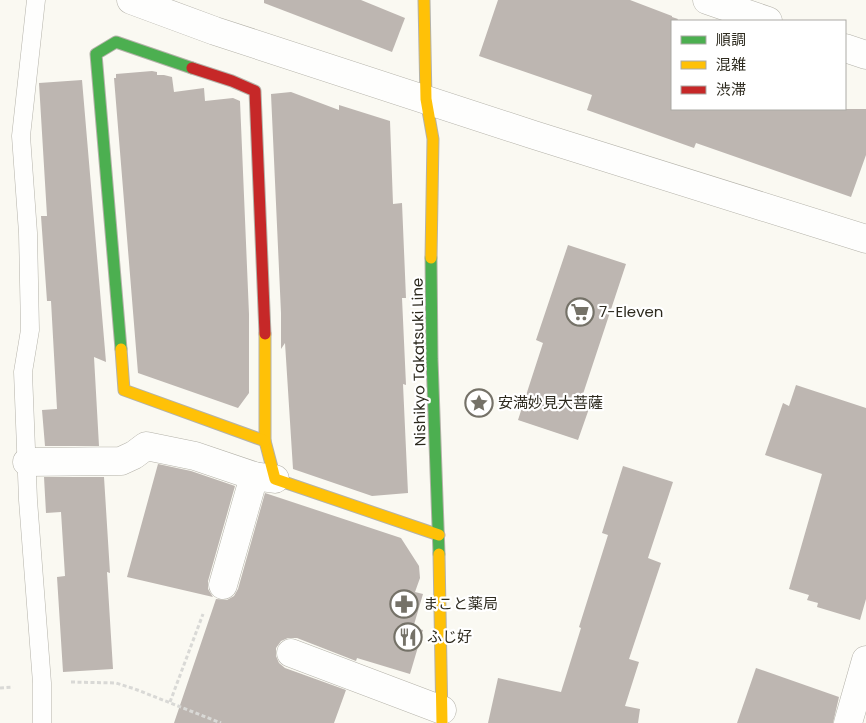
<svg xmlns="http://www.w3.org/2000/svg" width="866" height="723" font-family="Poppins,'Noto Sans JP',sans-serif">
  <rect width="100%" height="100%" fill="#faf9f2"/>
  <!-- building -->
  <g fill="#bdb6b1">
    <path d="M264,0H361L405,18L392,52L264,3Z"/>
    <path d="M498,0H630L672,16V17L678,19L677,21H672V109H866V155L851,197L696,143L694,148L587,110L592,95L479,56Z"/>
    <path d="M152,71L157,72V75H164L172,77L174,92L204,88L205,101L233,98L240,101L249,314V393L238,408L138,373L114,78H116V74Z"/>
    <path d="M82,80L106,362L94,357L99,446H45L42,410L57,409L51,301H47L41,216H47L39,83Z"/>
    <path d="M291,92L339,110V105L390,121L393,204L402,203L406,298H402L406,385L403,384L408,493L372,496L293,469L285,343L281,349V313L271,94Z"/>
    <path d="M568,245L626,264L582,397L592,400L578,440L518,420L543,343L536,340Z"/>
    <path d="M796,385L866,408V599L860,620L817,607L818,603L807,600L809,595L789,589L822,474L765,455L783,403L789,406Z"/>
    <path d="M158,464L191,471L235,486L208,581V589L213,597L127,577Z"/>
    <path d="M623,466L673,482L648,558L661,563L629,659L639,662L625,706L640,709L638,723H488L498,678L561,692L581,628L579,627L608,535L602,533Z"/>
    <path d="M44,477H104L110,573L107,572L113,669L63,672L57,577L65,576L61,512L46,513Z"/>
    <path d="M265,493L401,538L419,566L420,578L415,592L423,594L413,628L423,630L410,674L357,658L356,661L297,638H288L281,641L276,648V656L279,663L285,668L346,690L334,723H174L216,599L227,600L234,596L238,589Z"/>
    <path d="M756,668L839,697L833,723H737Z"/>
  </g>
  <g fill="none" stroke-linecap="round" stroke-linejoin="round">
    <!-- lane casing -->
    <g stroke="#b4b2a9" stroke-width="19">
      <path id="lane" d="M36,0L21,136L28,233L30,330L23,372L28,500L42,683V723"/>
    </g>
    <!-- street casing -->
    <g stroke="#b4b2a9" stroke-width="29">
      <g id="street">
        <path d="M131,0L215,31L534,135L866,239"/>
        <path d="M707,0L768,21"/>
        <path d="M845,48L866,55"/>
        <path d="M27,462L121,461L134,455L146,446L195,456L254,476L275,479"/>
        <path d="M223,585L254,476"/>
        <path d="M291,653L442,710"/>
        <path d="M848,723L866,660"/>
      </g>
    </g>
    <!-- fast casing -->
    <g stroke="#b4b2a9" stroke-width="13">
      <g id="fast">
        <path d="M431,258L432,359L439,554"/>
        <path d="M121,349L96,54L116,42L192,68"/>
      </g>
    </g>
    <!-- slow casing -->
    <g stroke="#b4b2a9" stroke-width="13">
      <g id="slow">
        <path d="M424,0L426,99L433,139L431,258"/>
        <path d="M265,334V441L275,479L439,535"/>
        <path d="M121,349L124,390L265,441"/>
        <path d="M439,554L442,723"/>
      </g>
    </g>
    <!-- jam casing -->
    <g stroke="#b4b2a9" stroke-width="13">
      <path id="jam" d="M192,68L232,81L255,91L265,334"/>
    </g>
    <!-- path -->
    <g stroke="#d9d9d6" stroke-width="3" stroke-dasharray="4 2.5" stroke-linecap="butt">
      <path d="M71,682L116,683L135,689L221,723"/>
      <path d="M0,688L13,687"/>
      <path d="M170,702L203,614"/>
    </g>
    <!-- lane -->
    <use href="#lane" stroke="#fefefd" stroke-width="18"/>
    <!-- street -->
    <use href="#street" stroke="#fefefd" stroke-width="28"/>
    <!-- fast -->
    <use href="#fast" stroke="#4caf50" stroke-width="11"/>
    <!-- slow -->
    <use href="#slow" stroke="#ffc107" stroke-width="11"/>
    <!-- jam -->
    <use href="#jam" stroke="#c62828" stroke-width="11"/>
  </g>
  <!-- icons -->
  <defs>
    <g id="supermarket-ring" transform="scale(1.4375)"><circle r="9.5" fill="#fff" stroke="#757268" stroke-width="1.5"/><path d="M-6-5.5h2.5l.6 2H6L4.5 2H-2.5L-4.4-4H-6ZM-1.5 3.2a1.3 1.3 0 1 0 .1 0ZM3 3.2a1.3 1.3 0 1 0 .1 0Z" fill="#757268"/></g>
    <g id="sight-ring" transform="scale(1.4375)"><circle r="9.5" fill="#fff" stroke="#757268" stroke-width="1.5"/><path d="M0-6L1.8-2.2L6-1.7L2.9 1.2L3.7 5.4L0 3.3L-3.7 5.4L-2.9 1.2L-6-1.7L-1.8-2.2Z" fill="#757268"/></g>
    <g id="pharmacy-ring" transform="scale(1.4375)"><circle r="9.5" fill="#fff" stroke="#757268" stroke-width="1.5"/><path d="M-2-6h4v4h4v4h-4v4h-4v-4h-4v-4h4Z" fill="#757268"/></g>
    <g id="restaurant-ring" transform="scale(1.4375)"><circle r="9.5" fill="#fff" stroke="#757268" stroke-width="1.5"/><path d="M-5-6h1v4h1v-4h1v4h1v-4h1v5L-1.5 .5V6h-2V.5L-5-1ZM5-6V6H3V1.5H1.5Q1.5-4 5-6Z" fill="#757268"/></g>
  </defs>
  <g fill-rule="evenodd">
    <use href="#supermarket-ring" x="580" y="312"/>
    <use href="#sight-ring" x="479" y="403"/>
    <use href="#pharmacy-ring" x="404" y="604"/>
    <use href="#restaurant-ring" x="408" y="637"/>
  </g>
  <g text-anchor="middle" stroke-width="4.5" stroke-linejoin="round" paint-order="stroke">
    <!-- poi labels -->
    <g font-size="15" fill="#2d2a1e" stroke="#fff" text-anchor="start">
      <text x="599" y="317">7-Eleven</text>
      <text x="498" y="408">安満妙見大菩薩</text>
      <text x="423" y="609">まこと薬局</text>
      <text x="427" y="642">ふじ好</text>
    </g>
    <!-- street labels -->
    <g font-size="15" fill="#2d2a1e" stroke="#fff">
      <text transform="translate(419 362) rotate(-91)" y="5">Nishikyo Takatsuki Line</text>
    </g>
  </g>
  <!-- legend -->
  <rect x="671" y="20" width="175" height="90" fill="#ffffff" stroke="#abaaa5"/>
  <rect x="681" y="36" width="25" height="8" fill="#4caf50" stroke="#abaaa5"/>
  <text x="716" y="45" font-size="15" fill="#2d2a1e">順調</text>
  <rect x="681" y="61" width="25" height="8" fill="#ffc107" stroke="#abaaa5"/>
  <text x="716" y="70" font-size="15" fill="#2d2a1e">混雑</text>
  <rect x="681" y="86" width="25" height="8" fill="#c62828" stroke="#abaaa5"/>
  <text x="716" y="95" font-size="15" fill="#2d2a1e">渋滞</text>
</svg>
